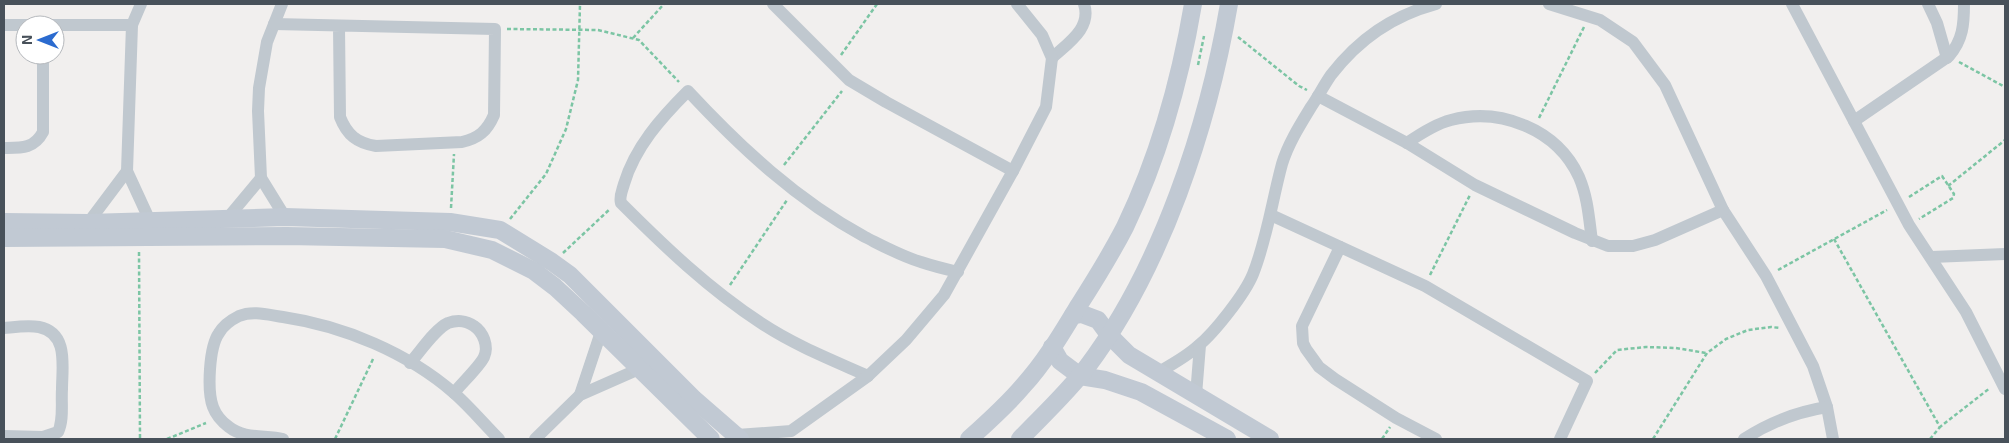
<svg xmlns="http://www.w3.org/2000/svg" width="2009" height="443" font-family="'Exo 2',sans-serif">
  <rect width="100%" height="100%" fill="#f1efee"/>
  <g fill="none" stroke-linecap="round" stroke-linejoin="round">
    <!-- path -->
    <g stroke="#7cc5a4" stroke-width="2.5" stroke-dasharray="4 2.5" stroke-linecap="butt">
      <path d="M507,29L598,30L639,40L679,82"/>
      <path d="M1238,37L1299,86L1307,90"/>
      <path d="M633,38L664,4"/>
      <path d="M841,55L877,4"/>
      <path d="M1959,62L2005,87"/>
      <path d="M1198,65L1204,36"/>
      <path d="M1539,118L1584,27"/>
      <path d="M784,165L842,91"/>
      <path d="M1948,186L2005,140"/>
      <path d="M1909,197L1942,176L1954,194L1953,198L1919,219"/>
      <path d="M451,208L454,154"/>
      <path d="M510,219L546,174L566,129L578,80L580,4"/>
      <path d="M1834,239L1940,427L1990,388"/>
      <path d="M139,252L140,439"/>
      <path d="M563,253L610,209"/>
      <path d="M1778,270L1887,210"/>
      <path d="M1430,275L1470,195"/>
      <path d="M730,285L787,200"/>
      <path d="M1595,373L1617,350L1646,347L1676,348L1706,353"/>
      <path d="M167,439L206,423"/>
      <path d="M335,439L374,357"/>
      <path d="M1382,439L1390,427"/>
      <path d="M1653,439L1707,353L1726,339L1748,330L1771,327L1780,328"/>
      <path d="M1930,439L1940,427"/>
    </g>
    <!-- street -->
    <g stroke="#c0c8cf" stroke-width="12">
      <path d="M141,4L132,25L127,171L150,221"/>
      <path d="M282,4L267,42L259,88L258,111L261,178L285,217"/>
      <path d="M773,4L849,80L886,102L1013,171"/>
      <path d="M1549,4L1600,20L1633,42L1665,85L1723,210L1766,276L1813,366L1827,407L1833,439"/>
      <path d="M1792,4L1909,225L1966,312L2005,389"/>
      <path d="M1928,4L1937,23L1947,58"/>
      <path d="M274,24L495,29L494,115C487,131 479,138 462,142L376,146C357,143 347,135 340,117L339,27"/>
      <path d="M4,25H132"/>
      <path d="M1052,58C1068,43 1092,28 1084,4"/>
      <path d="M1318,96L1407,143L1475,185L1575,233L1608,246H1633L1655,240L1723,210"/>
      <path d="M1854,121L1949,56C1963,40 1964,24 1964,4"/>
      <path d="M1407,143C1420,134 1435,124 1451,120C1500,107 1557,129 1579,177C1588,198 1589,219 1592,241"/>
      <path d="M4,148C21,148 34,149 43,132V55"/>
      <path d="M1271,215L1425,286L1587,381L1560,439"/>
      <path d="M226,220L261,178"/>
      <path d="M88,223L127,171"/>
      <path d="M1340,247L1302,326L1303,343L1306,349L1319,367L1335,379L1396,418L1436,439"/>
      <path d="M1932,257L2005,254"/>
      <path d="M4,328C15,327 28,325 39,327C69,333 62,367 62,389C61,403 64,420 58,432L43,437L4,436"/>
      <path d="M410,363C420,352 435,329 448,323C456,320 466,320 474,326C483,332 489,346 484,357C480,366 461,384 454,393"/>
      <path d="M1157,373C1171,365 1186,357 1198,346C1214,333 1245,294 1253,274C1267,239 1272,201 1282,164C1288,144 1300,125 1311,107C1318,97 1324,85 1331,75C1359,39 1392,16 1436,4"/>
      <path d="M868,376C832,360 794,345 761,323C709,289 665,247 621,203C619,197 622,191 624,184C635,147 661,118 688,91C741,148 797,200 865,237C883,246 901,256 921,262C933,266 945,269 958,272"/>
      <path d="M580,395L601,332"/>
      <path d="M1196,395L1200,345"/>
      <path d="M737,435L791,431L868,376L906,340L944,295L1013,171L1046,107L1052,58L1042,35L1017,4"/>
      <path d="M283,439C265,435 244,439 229,427C222,422 216,415 213,407C207,391 209,347 219,333C223,326 231,320 239,316C253,310 269,315 283,317C344,326 408,353 454,393C470,407 484,424 499,439"/>
      <path d="M535,439L580,395L639,369"/>
      <path d="M1744,439C1770,422 1796,412 1827,407"/>
    </g>
    <!-- secondary -->
    <g stroke="#c1c9d3" stroke-width="18">
      <path d="M4,222L88,223L285,217L450,222L500,230L552,262L570,275L694,399L740,439"/>
      <path d="M4,238L287,236L445,239L492,250L534,271L555,287L583,313L711,439"/>
      <path d="M1073,315L1082,314L1098,320L1109,335L1129,355L1270,439"/>
      <path d="M1052,347L1060,361L1080,376L1105,380L1141,392L1227,439"/>
      <path d="M969,439C988,422 1007,405 1023,386C1045,362 1062,333 1079,305C1095,280 1111,254 1125,227C1159,156 1180,81 1193,4"/>
      <path d="M1020,439C1042,416 1067,393 1087,367C1162,267 1208,126 1229,4"/>
    </g>
  </g>
  <!-- border -->
  <rect width="2009" height="443" fill="none" stroke="#48515a" stroke-width="10"/>
  <!-- north arrow -->
  <g transform="translate(40 40) rotate(270)"><circle r="24" fill="#ffffff" stroke="#b6b9bd"/>
  <path d="M0-4L9 19L0 12L-9 19Z" fill="#2b6bcf"/>
  <text y="-8" font-size="14" font-weight="bold" text-anchor="middle" fill="#48515a">N</text>
  </g>
</svg>
